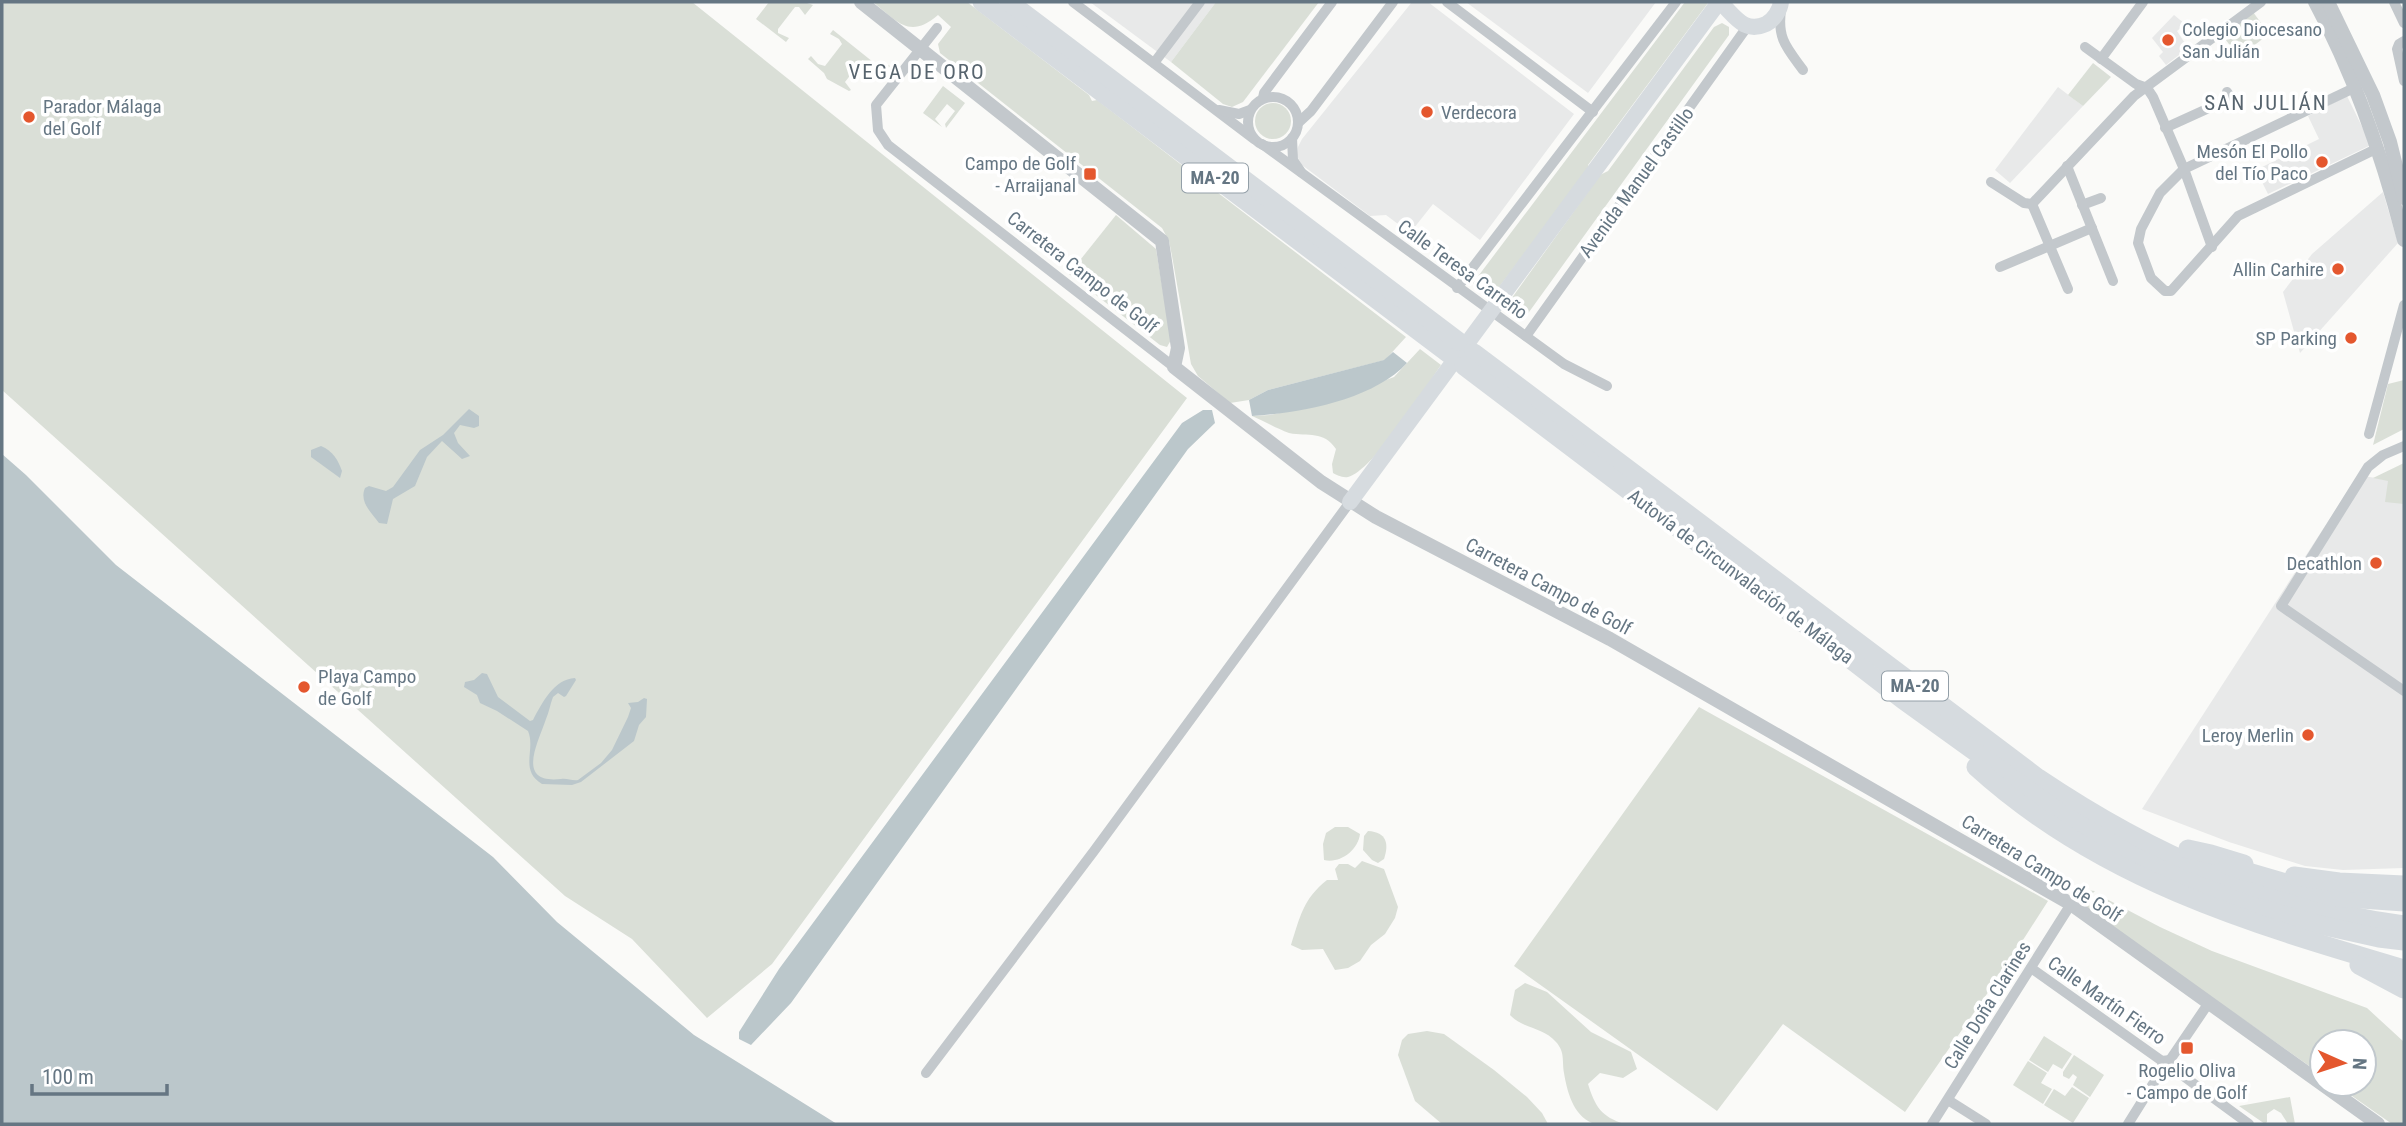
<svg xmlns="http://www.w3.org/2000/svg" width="2406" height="1126" font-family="'Roboto Condensed',sans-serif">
  <rect width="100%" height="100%" fill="#fafaf8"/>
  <!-- built -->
  <g fill="#e8e9e9">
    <path d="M1090,2H1216L1171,62Z"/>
    <path d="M1412,2H1428L1574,114L1480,240L1433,204L1410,233L1386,215L1370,216L1302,165L1297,156L1298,147L1302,139Z"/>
    <path d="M1466,2H1656L1588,93Z"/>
    <path d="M2174,15L2185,24L2177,31L2188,48L2166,65L2159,56L2163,52L2152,38Z"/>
    <path d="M2058,87L2083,106L2010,183L1995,170Z"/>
    <path d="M2347,96L2371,145L2268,194L2256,170L2319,139L2308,116Z"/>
    <path d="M2383,192L2398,243L2300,353L2283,292L2312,254Z"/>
    <path d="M2358,475L2404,483V868L2343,870L2305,866L2229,842L2142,809Z"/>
  </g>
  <!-- green -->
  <g fill="#dadfd7">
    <path d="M2,2H692L1187,398L772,964L707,1018L632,939L565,896L2,390Z"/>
    <path d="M769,2H804L813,5L805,15L799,7H795L778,29V33L789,38L786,42L756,19Z"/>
    <path d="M873,2H967L1089,95L1092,101L1097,100L1406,337L1385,360L1268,390L1249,400L1230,403L1198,376L1191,364L1172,256L1169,241L1162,228L940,53L938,44L951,27L938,15C909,40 897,21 873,2Z"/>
    <path d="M1216,2H1319L1243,102L1232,107L1223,104L1171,62Z"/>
    <path d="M1685,2L1708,3L1588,165L1589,168L1490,299L1473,283Z"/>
    <path d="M2253,12L2269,34L2239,57L2222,35Z"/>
    <path d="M1722,23L1729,27V35L1524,319L1504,309L1600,175L1608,171L1714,27Z"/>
    <path d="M833,30L878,66L885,63L890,66L882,76L869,63L862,60L845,82L851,90L849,91L827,79L824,73L808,59L811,56L818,64L825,66L842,44L839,39L830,34Z"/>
    <path d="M2093,63L2111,77L2083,106L2068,95Z"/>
    <path d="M943,86L965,103L946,128L945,124L955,111L947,104L935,119L942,127L923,113Z"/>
    <circle cx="1273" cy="121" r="18"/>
    <path d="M1116,215L1156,249L1171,340L1167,347L1160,345L1069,274Z"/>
    <path d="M1420,349L1441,365C1425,388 1373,471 1348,477C1342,478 1337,475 1333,473L1332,464L1336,449C1323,430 1309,437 1289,433C1277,429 1264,421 1252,416L1270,415L1322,404L1394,377Z"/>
    <path d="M2404,380V429L2373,445L2388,384Z"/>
    <path d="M2404,463V504L2385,502L2388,481L2373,478Z"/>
    <path d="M1699,707L2048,901L2007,965L1905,1112L1783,1024L1717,1111L1514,966Z"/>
    <path d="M1335,827H1348L1360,834C1358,850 1340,864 1324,860L1323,844L1326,833Z"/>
    <path d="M1368,831C1387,832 1389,844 1384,859L1378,863L1372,860L1363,850L1364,836Z"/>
    <path d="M1362,861L1384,869L1398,907L1395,918L1385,934L1371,945L1360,961L1348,968L1335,970L1323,949L1302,950L1291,945C1300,917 1303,899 1327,880H1338L1335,869L1339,864H1348L1355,868Z"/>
    <path d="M2086,890L2095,891L2087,899L2090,903L2099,895L2160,927L2212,951L2367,1008L2404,1042V1124H2392L2335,1084H2364V1042H2322V1075L2071,898Z"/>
    <path d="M1525,983L1547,992L1591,1032L1631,1052L1637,1069L1623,1078L1600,1073L1588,1084C1595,1106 1601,1117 1625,1124C1615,1124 1600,1126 1592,1123C1573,1115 1567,1091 1564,1073C1562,1060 1565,1052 1556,1042C1543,1027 1523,1029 1510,1015L1515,990Z"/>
    <path d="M1427,1031L1444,1034L1494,1070L1527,1097L1542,1113L1548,1124H1442L1415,1101L1398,1055L1402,1040L1408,1034Z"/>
    <path d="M2044,1036L2072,1054L2062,1069L2053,1064L2048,1072L2029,1060Z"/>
    <path d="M2074,1055L2104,1075L2090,1097L2073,1085L2077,1077L2073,1074L2069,1079L2063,1076V1072Z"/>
    <path d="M2028,1061L2047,1073L2041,1083L2052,1089L2043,1104L2013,1085Z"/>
    <path d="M2072,1087L2089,1098L2073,1123L2044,1105L2054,1089L2065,1096Z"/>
    <path d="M2290,1097L2295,1124H2288L2281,1113L2274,1109L2267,1114V1122L2265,1124L2239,1106Z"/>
  </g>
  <!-- water -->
  <g fill="#bbc7cb">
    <path d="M1393,352L1407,363C1373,400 1300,413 1252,416L1249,400L1268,390L1384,360Z"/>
    <path d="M469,409L479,416V426L474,428L460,425L454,433L458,443L470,456L462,459L442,441L427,457L415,486L393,499L387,524L379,523C371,512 359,502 365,488L369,486L386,491L393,487L420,450L443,435Z"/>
    <path d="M1203,410H1212L1215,423L1188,449L791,1003L751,1045L739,1039V1032L779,969L1182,423Z"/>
    <path d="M321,446C333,451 338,460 342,471L340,478L311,457V450Z"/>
    <path d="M2,454L26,475L116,565L493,857L557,922L694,1035L837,1124H2Z"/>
    <path d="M482,673L487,674L498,697L530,721L533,720C542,703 554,679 575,678L576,680L566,696L564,697L558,693L553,697C550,705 549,712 546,719C538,743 515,784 561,779C567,778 572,781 578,780L601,763L612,750L628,717L631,708L628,703L638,702L644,698L647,699L646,717L639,725L634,741L581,782L572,785L542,784C519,770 536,750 528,731L497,711L480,703L477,695L464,687L465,682L474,680Z"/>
  </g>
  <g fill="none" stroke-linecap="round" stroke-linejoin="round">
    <!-- minor -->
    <g stroke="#c3c8cc" stroke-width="10">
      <path d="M1073,2L1254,139"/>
      <path d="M1447,2L1593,112"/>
      <path d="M2394,2L2404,23"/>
      <path d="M1781,10C1777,39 1787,48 1803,70"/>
      <path d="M937,28L876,105L878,130L888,145L1174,367"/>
      <path d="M2404,41L2399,44L2397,49L2404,81"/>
      <path d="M2085,47L2136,84L2147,88"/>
      <path d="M2101,59L2143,2"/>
      <path d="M1154,63L1200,2"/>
      <path d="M2147,88L2153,97L2184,169L2212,247"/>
      <path d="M2354,88L2184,169L2160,193L2141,229L2138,243L2151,278L2165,291H2171L2238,216L2378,148"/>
      <circle cx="1273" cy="122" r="25"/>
      <path d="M1263,98L1264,93L1332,2"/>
      <path d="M1219,110L1239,114L1250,110"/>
      <path d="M1298,123L1311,111L1393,2"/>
      <path d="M2165,128L2231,98L2227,92"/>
      <path d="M1292,138L1293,160L1301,172"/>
      <path d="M1262,144L1564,364L1607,386"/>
      <path d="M2067,166L2113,281"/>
      <path d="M1991,182L2024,203L2032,204L2134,96L2261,2"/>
      <path d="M2032,204L2068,289"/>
      <path d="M2082,205L2101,198"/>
      <path d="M2000,267L2092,228"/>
      <path d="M1457,288L1676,2"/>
      <path d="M1526,336L1747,27"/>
      <path d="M2369,434L2404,305"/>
      <path d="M2404,446L2383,455L2368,467L2281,606L2404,691"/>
      <path d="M2031,968L2162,1061"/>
      <path d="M2170,1060L2208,1004"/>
      <path d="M2171,1067L2249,1124"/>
      <path d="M926,1073L1094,851L1350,502"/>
      <path d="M1948,1100L1986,1124"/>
      <path d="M1932,1124L2071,904"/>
      <path d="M2128,1124L2163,1068L2162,1061L2170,1060"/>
    </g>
    <!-- tertiary -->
    <g stroke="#c3c8cc" stroke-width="14">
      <path d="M861,2L1162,241L1178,348L1174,367L1321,482L1376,517L1610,639L2071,904L2378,1124"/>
      <path d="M2315,2C2355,76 2383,159 2404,240"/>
      <path d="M2328,2L2373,95L2390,142L2404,198"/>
    </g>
    <!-- secondary -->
    <g stroke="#d6dbdf" stroke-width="16">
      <path d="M1720,2C1735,16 1744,34 1766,24C1774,20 1780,10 1781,2"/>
      <path d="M1350,502L1719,2"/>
    </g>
    <!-- motorway -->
    <g stroke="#d6dbdf" stroke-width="19">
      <path d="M982,2L1449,354"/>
      <path d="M1009,2L1458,341"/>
      <path d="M1474,353L2038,778C2151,854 2269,907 2404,925"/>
      <path d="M1464,366L1784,608L1902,699L2063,815L2133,856L2182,879L2248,905L2316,924L2379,938L2404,941"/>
      <path d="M1976,767C2099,879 2248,923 2404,969"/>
      <path d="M2188,849L2211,854L2244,864"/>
      <path d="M2228,866L2333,897L2404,902"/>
      <path d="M2294,876L2339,882L2404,885"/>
      <path d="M2359,965L2404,989"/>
    </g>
  </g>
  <!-- markers -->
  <g fill="#e4572e" stroke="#fff" stroke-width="2.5">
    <circle cx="2168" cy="40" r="7"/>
    <circle cx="1427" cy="112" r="7"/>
    <circle cx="29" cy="117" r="7"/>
    <circle cx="2322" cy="162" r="7"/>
    <rect x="1083" y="167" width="14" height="14" rx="3.5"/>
    <circle cx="2338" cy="269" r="7"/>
    <circle cx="2351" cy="338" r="7"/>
    <circle cx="2376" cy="563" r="7"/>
    <circle cx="304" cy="687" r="7"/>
    <circle cx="2308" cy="735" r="7"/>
    <rect x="2180" y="1041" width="14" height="14" rx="3.5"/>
  </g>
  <g text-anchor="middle" stroke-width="7" stroke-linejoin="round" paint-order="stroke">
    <!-- shield labels -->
    <g fill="#fff" stroke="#939fa8" stroke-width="2">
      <rect x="1182" y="163.5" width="66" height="29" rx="5"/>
      <rect x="1882" y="671.5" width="66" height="29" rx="5"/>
    </g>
    <g font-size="18" font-weight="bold" fill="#657683">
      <text x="1215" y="184">MA-20</text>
      <text x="1915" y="692">MA-20</text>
    </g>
    <!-- poi labels -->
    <g font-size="19" fill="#657683" stroke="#fff" text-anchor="end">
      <text x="2182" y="36" text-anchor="start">Colegio Diocesano<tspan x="2182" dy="22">San Julián</tspan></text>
      <text x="43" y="113" text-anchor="start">Parador Málaga<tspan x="43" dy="22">del Golf</tspan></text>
      <text x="1441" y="119" text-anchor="start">Verdecora</text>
      <text x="2308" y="158">Mesón El Pollo<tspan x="2308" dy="22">del Tío Paco</tspan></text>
      <text x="1076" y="170">Campo de Golf<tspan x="1076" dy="22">- Arraijanal</tspan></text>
      <text x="2324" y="276">Allin Carhire</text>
      <text x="2337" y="345">SP Parking</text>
      <text x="2362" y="570">Decathlon</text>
      <text x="318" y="683" text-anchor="start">Playa Campo<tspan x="318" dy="22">de Golf</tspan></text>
      <text x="2294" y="742">Leroy Merlin</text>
      <text x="2187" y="1077" text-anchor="middle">Rogelio Oliva<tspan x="2187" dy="22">- Campo de Golf</tspan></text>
    </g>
    <!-- street labels -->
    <g font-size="19" fill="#657683" stroke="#fff">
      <text transform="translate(1636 182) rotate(-54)" y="7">Avenida Manuel Castillo</text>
      <text transform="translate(1463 269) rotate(36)" y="7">Calle Teresa Carreño</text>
      <text transform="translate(1083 272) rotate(38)" y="7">Carretera Campo de Golf</text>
      <text transform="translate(1741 576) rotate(37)" y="7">Autovía de Circunvalación de Málaga</text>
      <text transform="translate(1549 586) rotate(28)" y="7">Carretera Campo de Golf</text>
      <text transform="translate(2042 868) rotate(32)" y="7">Carretera Campo de Golf</text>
      <text transform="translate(2107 1000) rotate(35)" y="7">Calle Martín Fierro</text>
      <text transform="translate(1987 1005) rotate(-58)" y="7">Calle Doña Clarines</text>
    </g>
    <!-- neighbourhood labels -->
    <g font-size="21" letter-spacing="2" fill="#57646e" stroke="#fff">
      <text x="917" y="79">VEGA DE ORO</text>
      <text x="2266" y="110">SAN JULIÁN</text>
    </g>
  </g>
  <!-- border -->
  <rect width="2406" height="1126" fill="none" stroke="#657683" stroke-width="7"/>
  <!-- north arrow -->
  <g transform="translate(2343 1063) rotate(93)"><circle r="33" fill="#ffffff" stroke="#c1c8cd" stroke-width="2"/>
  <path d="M0-5L12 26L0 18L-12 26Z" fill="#e4572e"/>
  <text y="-10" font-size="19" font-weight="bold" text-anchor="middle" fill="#657683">N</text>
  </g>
  <!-- scale -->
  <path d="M32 1084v10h135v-10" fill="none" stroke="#657683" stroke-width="3.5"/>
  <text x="42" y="1084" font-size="21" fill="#657683" stroke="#ffffff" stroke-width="5" paint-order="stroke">100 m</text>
</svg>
